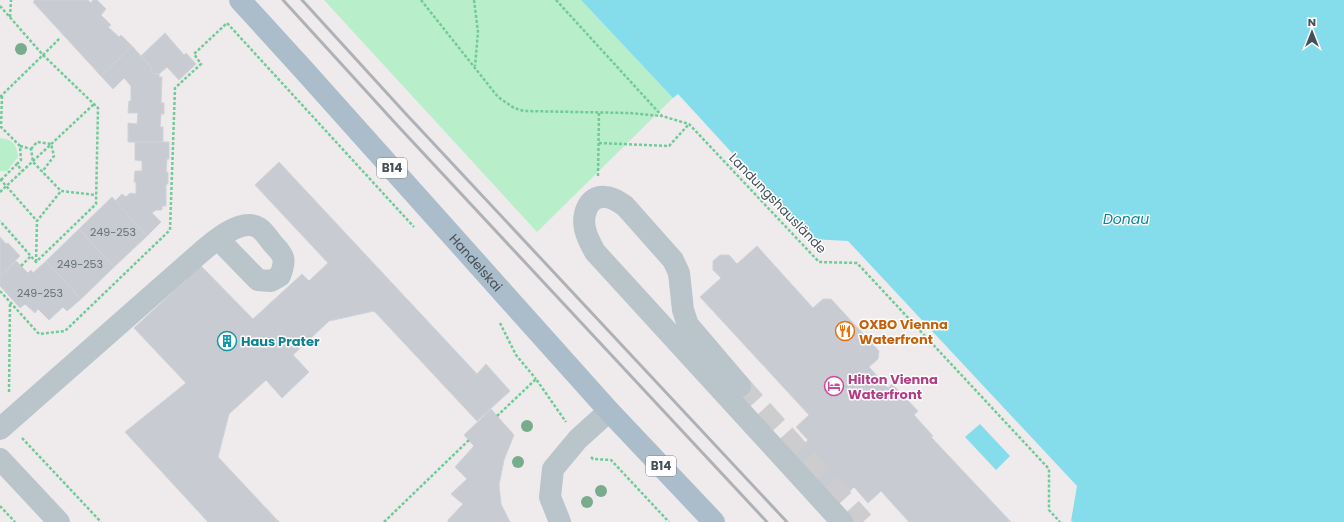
<svg xmlns="http://www.w3.org/2000/svg" width="1344" height="522" font-family="Poppins,sans-serif">
  <rect width="100%" height="100%" fill="#efebec"/>
  <!-- green -->
  <g fill="#b8eec9">
    <path d="M324,0H581L673,98L537,232Z"/>
    <path d="M0,138C13,140 16,143 18,157L7,171H0Z"/>
  </g>
  <!-- water -->
  <g fill="#85ddeb">
    <path d="M581,0H1344V522H1073L1071,521L1077,486L848,241L811,239L678,94L673,98Z"/>
    <path d="M980,424L1010,456L996,470L965,437Z"/>
  </g>
  <!-- building -->
  <g fill="#c8cbd1" stroke="#cfd2d8">
    <path d="M35,0H88L91,3L93,0H97L106,9L101,15L111,25L108,27L119,37L121,35L132,46L101,76L33,2Z"/>
    <path d="M165,33L184,55L186,53L196,64L179,80L167,67L159,74H153L150,71L152,68L141,56Z"/>
    <path d="M132,46L152,68L150,71L153,74H159V77H162L161,103H164V114H161L160,127H163V142H128V123L137,124L138,113H128L129,101H131V86L124,78L113,89L101,76Z"/>
    <path d="M135,142H169V159H167L166,172H168V184H166V206H162V210H156L152,213L161,222L147,236L115,201L122,194L126,197L130,193L136,194V182H134L135,171H142V161L135,160Z"/>
    <path d="M279,162L477,374L486,364L510,391L477,421L374,311L329,321L293,355L309,372L282,398L266,380L229,414L218,457L279,522H208L125,432L186,383L134,328L201,266L253,319L302,274L309,281L328,263L255,185Z"/>
    <path d="M112,197L147,236L114,267L79,229Z"/>
    <path d="M79,229L114,267L81,299L46,261Z"/>
    <path d="M0,237L6,244L8,243L20,256L0,276Z"/>
    <path d="M757,246L813,308L823,299H831L879,351L878,359L869,367L888,388L892,384L918,411L914,415L933,436L931,437L1011,522H909L881,491L868,503L854,487L838,502L793,454L808,440L796,427L809,415L700,297L721,278L713,270V261L720,255H729L737,264Z"/>
    <path d="M16,261L28,273L31,270L33,273L46,261L81,299L67,311L63,307L49,320L38,309L35,313L25,304L20,308L0,286V276Z"/>
    <path d="M491,409L514,435L504,460L499,485L501,504L510,522H448V520L463,504L451,494L467,479L455,467L474,446L464,435Z"/>
  </g>
  <g fill="none" stroke-linecap="round" stroke-linejoin="round">
    <!-- minor-tunnel -->
    <path stroke="#cdcccf" stroke-width="22" stroke-dasharray="22 11" stroke-linecap="butt" d="M740,386L863,522"/>
    <!-- path -->
    <g stroke="#70cb98" stroke-width="2.5" stroke-dasharray="3 2" stroke-linecap="butt">
      <path d="M421,0L498,97L514,108L524,111L629,113L662,116"/>
      <path d="M474,0L478,32L475,66"/>
      <path d="M556,0L662,116L689,124L819,262L857,263L1049,469V510L1060,522"/>
      <path d="M0,6L43,55L60,38"/>
      <path d="M10,17L11,0"/>
      <path d="M2,96L1,127L20,146L21,160L17,164L22,171"/>
      <path d="M0,97L43,55L98,108L96,204L36,262L0,221"/>
      <path d="M599,143L669,146L689,124"/>
      <path d="M20,146L31,149L33,162L61,191L96,195"/>
      <path d="M31,149L37,142L51,144L54,156L42,172"/>
      <path d="M598,176L599,113"/>
      <path d="M0,179L37,221"/>
      <path d="M1,180L17,164"/>
      <path d="M0,192L94,104"/>
      <path d="M36,262L37,221L61,191"/>
      <path d="M21,266L31,256"/>
      <path d="M0,291L39,334L65,331L170,230L175,88L201,64L194,54L227,23L414,227"/>
      <path d="M500,323L516,355L536,379"/>
      <path d="M9,392L10,303"/>
      <path d="M497,416L536,379L566,422"/>
      <path d="M22,438L101,522"/>
      <path d="M591,457L593,459L611,460L669,522"/>
      <path d="M0,506L15,522"/>
      <path d="M384,522L469,440"/>
    </g>
    <!-- minor -->
    <g stroke="#b9c4cb" stroke-width="22">
      <path d="M740,386L688,325L683,310L679,273L673,260L625,206C619,202 612,197 605,197C588,195 582,215 585,229C587,237 591,245 595,252L842,522"/>
      <path d="M0,429L191,261C205,249 239,215 259,228C264,231 269,239 273,244C285,256 286,260 280,276L271,281L258,280L218,239"/>
      <path d="M0,459L59,522"/>
      <path d="M560,522L550,497L553,469L578,439L609,411"/>
    </g>
    <!-- major -->
    <path stroke="#abbdcb" stroke-width="22" id="s1" d="M240,0L302,68L609,411L714,522"/>
    <!-- rail -->
    <g stroke="#aeb2b6" stroke-width="3">
      <path d="M283,0L397,125L767,522"/>
      <path d="M302,0L406,114L787,522"/>
    </g>
  </g>
  <!-- trees -->
  <g fill="#78ac8d">
    <circle cx="21" cy="49" r="6"/>
    <circle cx="527" cy="426" r="6"/>
    <circle cx="518" cy="462" r="6"/>
    <circle cx="601" cy="491" r="6"/>
    <circle cx="587" cy="502" r="6"/>
  </g>
  <!-- icons -->
  <defs>
    <g id="restaurant-ring" transform="scale(1)"><circle r="9.5" fill="#fff" stroke="#e8710a" stroke-width="1.5"/><path d="M-5-6h1v4h1v-4h1v4h1v-4h1v5L-1.5 .5V6h-2V.5L-5-1ZM5-6V6H3V1.5H1.5Q1.5-4 5-6Z" fill="#e8710a"/></g>
    <g id="building-ring" transform="scale(1)"><circle r="9.5" fill="#fff" stroke="#0f9aa8" stroke-width="1.5"/><path d="M-4-6H4V6H1V3H-1V6H-4ZM-2.5-4.3h1.7v1.8h-1.7ZM.8-4.3h1.7v1.8H.8ZM-2.5-1h1.7V.8h-1.7ZM.8-1h1.7V.8H.8Z" fill="#0f9aa8"/></g>
    <g id="hotel-ring" transform="scale(1)"><circle r="9.5" fill="#fff" stroke="#d1479c" stroke-width="1.5"/><path d="M-6-4.5h1.5V1H6V5H4.5V3h-9V5H-6ZM-4 0a1.8 1.8 0 1 1 3.6 0ZM.5 0V-2.5h3Q6-2.5 6 0Z" fill="#d1479c"/></g>
  </defs>
  <g fill-rule="evenodd">
    <use href="#restaurant-ring" x="845" y="331"/>
    <use href="#building-ring" x="227" y="341"/>
    <use href="#hotel-ring" x="834" y="386"/>
  </g>
  <g text-anchor="middle" stroke-width="3" stroke-linejoin="round" paint-order="stroke">
    <!-- number labels -->
    <g font-size="11" fill="#656f77">
      <text x="113" y="236">249-253</text>
      <text x="80" y="268">249-253</text>
      <text x="40" y="297">249-253</text>
    </g>
    <!-- shield labels -->
    <g fill="#fff" stroke="#7c848b" stroke-width="1">
      <rect x="377" y="158" width="30" height="20" rx="3"/>
      <rect x="646" y="456" width="30" height="20" rx="3"/>
    </g>
    <g font-size="12" font-weight="bold" fill="#445059">
      <text x="392" y="172">B14</text>
      <text x="661" y="470">B14</text>
    </g>
    <!-- street labels -->
    <g font-size="13" fill="#445059" stroke="#fff">
      <text transform="translate(778 203) rotate(46)" y="5">Landungshauslände</text>
      <text dy="5" stroke="none"><textPath href="#s1" startOffset="353">Handelskai</textPath></text>
    </g>
    <!-- food labels -->
    <g font-size="13" font-weight="bold" fill="#c56008" stroke="#fff" text-anchor="start">
      <text x="859" y="329">OXBO Vienna<tspan x="859" dy="15">Waterfront</tspan></text>
    </g>
    <!-- culture labels -->
    <g font-size="13" font-weight="bold" fill="#0d838f" stroke="#fff" text-anchor="start">
      <text x="241" y="346">Haus Prater</text>
    </g>
    <!-- hotel labels -->
    <g font-size="13" font-weight="bold" fill="#b23c85" stroke="#fff" text-anchor="start">
      <text x="848" y="384">Hilton Vienna<tspan x="848" dy="15">Waterfront</tspan></text>
    </g>
    <!-- water labels -->
    <g font-size="14" font-style="italic" fill="#0c8295" stroke="#fff">
      <text x="1126" y="224">Donau</text>
    </g>
  </g>
  <!-- north arrow -->
  <g transform="translate(1312 32)" stroke="#ffffff" stroke-width="3" paint-order="stroke">
  <path d="M0-3L7 15L0 10L-7 15Z" fill="#445059"/>
  <text y="-6" font-size="11" font-weight="bold" text-anchor="middle" fill="#445059">N</text>
  </g>
</svg>
